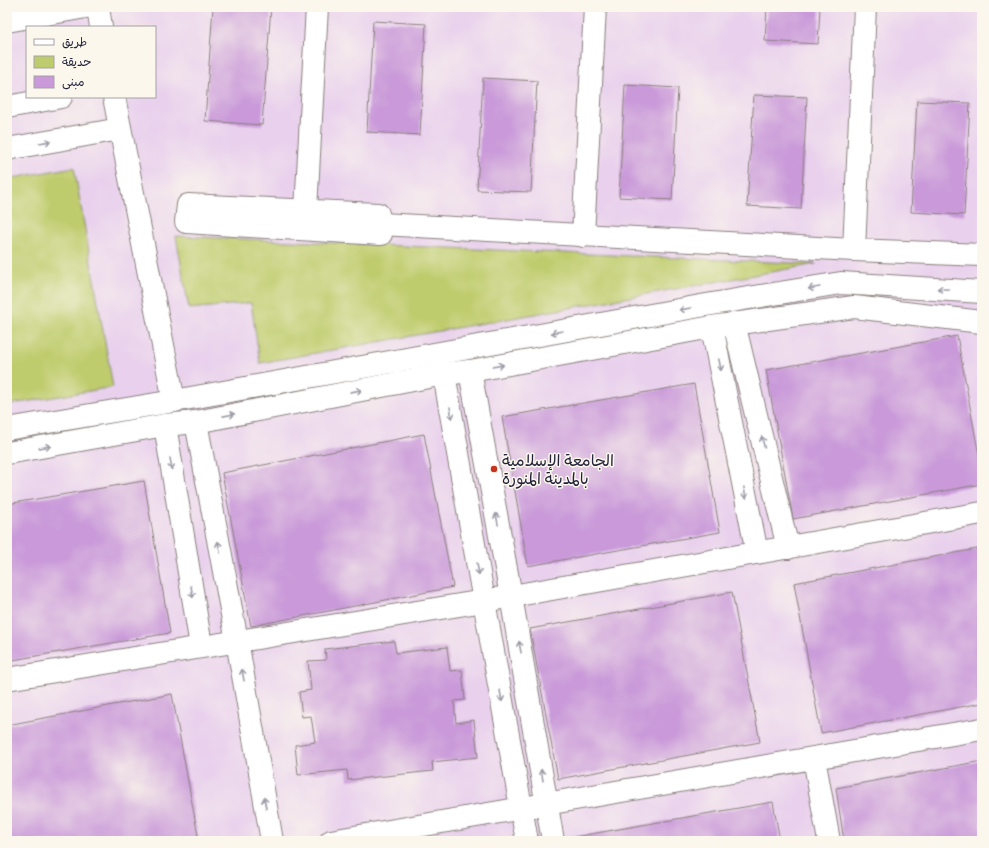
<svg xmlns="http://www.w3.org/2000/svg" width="989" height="848" font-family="Caveat,'Playpen Sans Arabic',sans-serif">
  <rect width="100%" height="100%" fill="#fbf7ec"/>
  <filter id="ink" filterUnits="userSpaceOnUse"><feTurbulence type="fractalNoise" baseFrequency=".025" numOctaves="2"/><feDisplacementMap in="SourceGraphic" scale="8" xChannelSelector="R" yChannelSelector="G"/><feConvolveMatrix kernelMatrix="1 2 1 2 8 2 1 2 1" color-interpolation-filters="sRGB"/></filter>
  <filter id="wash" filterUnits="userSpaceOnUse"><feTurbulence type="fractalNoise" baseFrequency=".012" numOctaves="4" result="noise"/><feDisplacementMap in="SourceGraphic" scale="16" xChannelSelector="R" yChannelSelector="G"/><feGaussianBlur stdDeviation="0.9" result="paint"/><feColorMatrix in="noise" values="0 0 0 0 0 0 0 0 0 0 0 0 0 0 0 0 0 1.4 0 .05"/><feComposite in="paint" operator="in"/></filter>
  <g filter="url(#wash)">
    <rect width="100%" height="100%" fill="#f3dec1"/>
    <!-- built -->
    <path fill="#e9d1ed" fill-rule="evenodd" d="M7,7H982V841H7ZM27,27H155V97H27Z"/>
    <!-- green -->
    <g fill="#bfcc6d" stroke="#707754">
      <path d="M74,167L113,387L7,405V179Z"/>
      <path d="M176,236L816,264L260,363L251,303L189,309Z"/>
    </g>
    <g id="blocks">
      <!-- building -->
      <g fill="#c999d9">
        <path d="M213,7H271L262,125L205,121Z"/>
        <path d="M767,7H820L818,44L765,41Z"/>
        <path d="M373,21L426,24L420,135L367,132Z"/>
        <path d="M483,78L537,81L531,192L477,190Z"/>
        <path d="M625,85L678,88L672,200L619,197Z"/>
        <path d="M754,95L807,97L801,209L747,206Z"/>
        <path d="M917,101L970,103L964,215L911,212Z"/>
        <path d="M957,336L982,472V484L793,519L766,370Z"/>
        <path d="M694,384L720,532L528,566L502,417Z"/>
        <path d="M424,434L453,587L251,626L222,473Z"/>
        <path d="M144,481L170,633L7,661V504Z"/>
        <path d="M982,548V703L821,733L794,583Z"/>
        <path d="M732,592L760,742L558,779L530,629Z"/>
        <path d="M394,641L396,653L447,647L450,671L462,670L465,700L454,701L456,723L474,720L478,757L432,762L433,771L348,780L347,770L298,775L295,745L315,742L311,716L302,717L299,692L311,690L308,661L326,660L325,649Z"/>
        <path d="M172,694L199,841H7V725Z"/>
        <path d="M982,761V841H844L836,788Z"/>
        <path d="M773,802L780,841H569L568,838Z"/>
      </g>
    </g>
  </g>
  <g filter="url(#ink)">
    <use href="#blocks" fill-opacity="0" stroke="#8a807e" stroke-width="1"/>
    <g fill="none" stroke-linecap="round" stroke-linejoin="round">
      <!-- minor casing -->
      <g stroke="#8a807e" stroke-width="24">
        <g id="minor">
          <path d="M98,7L101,27"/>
          <path d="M7,21L86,7"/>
          <path d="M114,97L174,401"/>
          <path d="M7,107L61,97"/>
          <path d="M7,149L120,129"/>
          <path d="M188,205L378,214L381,224V234L186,222Z"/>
          <path d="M306,210L317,7"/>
          <path d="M381,224L854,250L982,255"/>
          <path d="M583,236L595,7"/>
          <path d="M854,250L865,7"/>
          <path d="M734,323L788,548"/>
          <path d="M712,327L757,553"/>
          <path d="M470,371L511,596L553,841"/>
          <path d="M444,374L484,601L527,841"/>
          <path d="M196,422L237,641L272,841"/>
          <path d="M165,425L201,646"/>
          <path d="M7,679L484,601L982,513"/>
          <path d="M814,758L829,841"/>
          <path d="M331,841L982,729"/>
        </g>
      </g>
      <!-- major casing -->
      <g stroke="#8a807e" stroke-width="24">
        <g id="major">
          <path d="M7,429L174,401L706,305L841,283L982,292"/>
          <path d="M7,453L165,425L196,422L444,374L470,371L712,327L854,307L982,322"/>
        </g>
      </g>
      <!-- minor -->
      <use href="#minor" stroke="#fff" stroke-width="22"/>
      <!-- major -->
      <use href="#major" stroke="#fff" stroke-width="22"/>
    </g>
    <!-- one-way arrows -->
    <defs><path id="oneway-shaft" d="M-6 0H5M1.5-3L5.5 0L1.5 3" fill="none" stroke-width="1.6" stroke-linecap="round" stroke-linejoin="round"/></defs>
    <g stroke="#9c9ca7">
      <use href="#oneway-shaft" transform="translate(45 142) rotate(-10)"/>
      <use href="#oneway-shaft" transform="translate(814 288) rotate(171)"/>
      <use href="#oneway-shaft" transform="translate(943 289) rotate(-177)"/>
      <use href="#oneway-shaft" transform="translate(685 309) rotate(170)"/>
      <use href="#oneway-shaft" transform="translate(557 332) rotate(170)"/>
      <use href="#oneway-shaft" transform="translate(720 365) rotate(79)"/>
      <use href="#oneway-shaft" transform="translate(498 366) rotate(-10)"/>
      <use href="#oneway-shaft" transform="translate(356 391) rotate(-11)"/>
      <use href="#oneway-shaft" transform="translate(451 413) rotate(80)"/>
      <use href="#oneway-shaft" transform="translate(229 415) rotate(-11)"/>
      <use href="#oneway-shaft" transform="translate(763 442) rotate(-104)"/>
      <use href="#oneway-shaft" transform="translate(45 447) rotate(-10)"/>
      <use href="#oneway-shaft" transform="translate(171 464) rotate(81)"/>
      <use href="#oneway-shaft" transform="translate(745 493) rotate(79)"/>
      <use href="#oneway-shaft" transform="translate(497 519) rotate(-101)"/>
      <use href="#oneway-shaft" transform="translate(219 547) rotate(-101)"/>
      <use href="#oneway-shaft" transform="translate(478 569) rotate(80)"/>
      <use href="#oneway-shaft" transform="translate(192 592) rotate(81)"/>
      <use href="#oneway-shaft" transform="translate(520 647) rotate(-100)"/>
      <use href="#oneway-shaft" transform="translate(243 675) rotate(-100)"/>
      <use href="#oneway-shaft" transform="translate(501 696) rotate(80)"/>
      <use href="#oneway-shaft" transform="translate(542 775) rotate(-100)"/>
      <use href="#oneway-shaft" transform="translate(265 803) rotate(-100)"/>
    </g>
  </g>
  <!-- markers -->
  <circle fill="#c8321e" stroke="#fbf7ec" stroke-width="1.5" cx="494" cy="469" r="4"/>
  <g text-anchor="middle" stroke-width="3" stroke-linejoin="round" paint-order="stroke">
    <!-- poi labels -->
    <g font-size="16" fill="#22223b" stroke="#fbf7ec" text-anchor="start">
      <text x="502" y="466">الجامعة الإسلامية<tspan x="502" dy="18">بالمدينة المنورة</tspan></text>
    </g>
  </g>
  <!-- margin -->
  <rect width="989" height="848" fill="none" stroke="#fbf7ec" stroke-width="24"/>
  <!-- legend -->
  <rect x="26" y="26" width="130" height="72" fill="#fbf7ec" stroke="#a4a2a5"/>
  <rect x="34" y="39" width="20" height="6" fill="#ffffff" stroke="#a4a2a5"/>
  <text x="62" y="46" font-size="12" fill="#22223b">طريق</text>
  <rect x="34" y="56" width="20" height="12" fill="#bfcc6d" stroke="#a4a2a5"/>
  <text x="62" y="66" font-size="12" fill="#22223b">حديقة</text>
  <rect x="34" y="76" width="20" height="12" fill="#c999d9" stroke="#a4a2a5"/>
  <text x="62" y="86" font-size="12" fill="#22223b">مبنى</text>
</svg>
